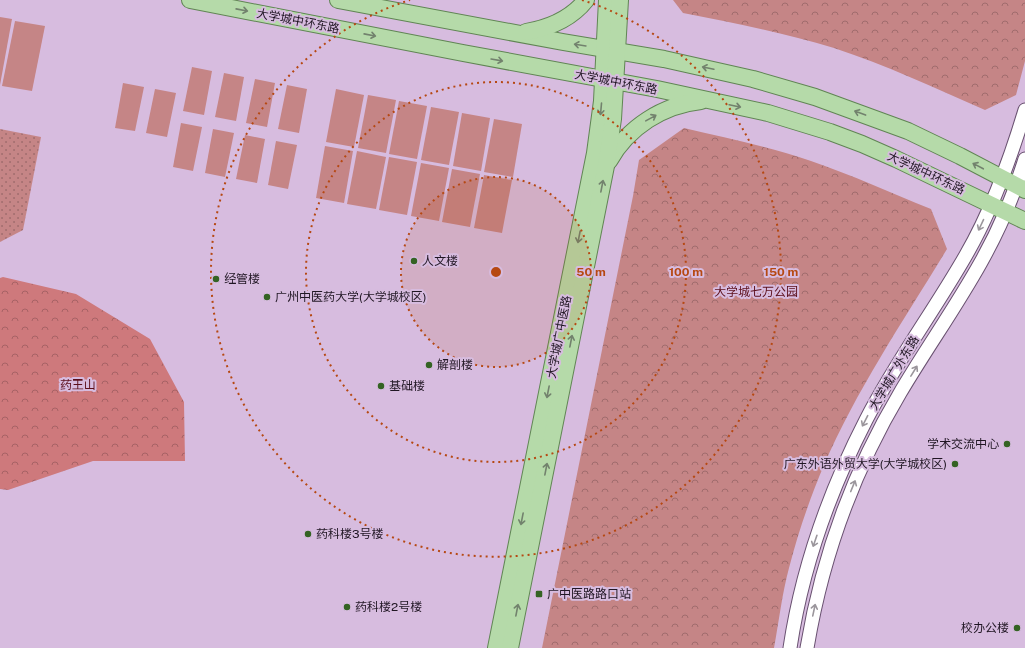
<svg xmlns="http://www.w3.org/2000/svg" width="1025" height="648" font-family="'Public Sans','Noto Sans SC',sans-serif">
  <defs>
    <pattern id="grass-dots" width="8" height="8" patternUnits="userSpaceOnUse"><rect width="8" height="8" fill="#c58586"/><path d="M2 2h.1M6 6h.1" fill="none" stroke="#a06c6d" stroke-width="1.8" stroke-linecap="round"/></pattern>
    <pattern id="forest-crowns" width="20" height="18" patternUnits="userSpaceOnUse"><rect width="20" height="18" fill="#ce797c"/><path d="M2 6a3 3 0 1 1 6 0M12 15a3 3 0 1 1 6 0" fill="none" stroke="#a76265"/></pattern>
    <pattern id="park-crowns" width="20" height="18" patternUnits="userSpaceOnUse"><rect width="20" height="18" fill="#c58586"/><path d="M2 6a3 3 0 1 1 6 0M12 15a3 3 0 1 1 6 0" fill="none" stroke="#a06c6d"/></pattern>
  </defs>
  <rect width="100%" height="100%" fill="#d7bcdf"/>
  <!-- grass -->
  <path fill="url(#grass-dots)" d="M0,129L41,137L23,230L0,242Z"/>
  <!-- forest -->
  <path fill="url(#forest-crowns)" d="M3,277L76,294L150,339L184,402L185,461H93L8,490L0,489V278Z"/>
  <!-- park -->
  <g fill="url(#park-crowns)">
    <path d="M673,0H1025V61L1016,95L985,110C935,88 886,65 834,48C784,33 734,23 683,13Z"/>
    <path d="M684,128C727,138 770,147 811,161C852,175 891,193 931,209L947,249C904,320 857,389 824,465C810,498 798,533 789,568C782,594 779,621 774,648H542L633,196L639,160Z"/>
  </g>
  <!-- garden -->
  <g fill="#c58586">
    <path d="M0,17L12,19L0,85Z"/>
    <path d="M15,21L45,26L32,91L2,86Z"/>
    <path d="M192,67L212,71L204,115L183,111Z"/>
    <path d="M224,73L244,77L236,121L215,117Z"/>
    <path d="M255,79L275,83L267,127L246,123Z"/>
    <path d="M123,83L144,87L135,131L115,128Z"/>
    <path d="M287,85L307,89L299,133L278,129Z"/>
    <path d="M155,89L176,93L167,137L146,133Z"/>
    <path d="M336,89L364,95L354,147L326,142Z"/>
    <path d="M368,95L396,100L386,153L358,148Z"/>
    <path d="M399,101L427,106L417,159L389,154Z"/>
    <path d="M431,107L459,112L449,165L421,160Z"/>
    <path d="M462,113L490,118L481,171L453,166Z"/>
    <path d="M494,119L522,124L513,177L484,172Z"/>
    <path d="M181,123L202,127L193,171L173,167Z"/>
    <path d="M213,129L234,133L225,177L205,173Z"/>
    <path d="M245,135L265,139L257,183L236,179Z"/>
    <path d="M276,141L297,145L288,189L268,185Z"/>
    <path d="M325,146L353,151L344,203L316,198Z"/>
    <path d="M357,151L386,157L376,209L347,204Z"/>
    <path d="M389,157L417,162L407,215L379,210Z"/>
    <path d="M421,163L449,168L439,221L411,216Z"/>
    <path d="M452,169L480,174L470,227L442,222Z"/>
    <path d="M484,175L512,180L502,233L474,228Z"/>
  </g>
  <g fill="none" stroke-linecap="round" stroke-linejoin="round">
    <!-- minor casing -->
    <g stroke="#695170" stroke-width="15">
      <g id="minor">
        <path d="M790,648C802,568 829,492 866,420C895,363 934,311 966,255C992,210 1010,160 1025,110"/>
        <path d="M807,648C822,558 853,472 900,393C926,349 956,307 981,262C999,230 1014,195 1025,159"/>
      </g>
    </g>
    <!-- major casing -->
    <g stroke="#608554" stroke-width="18">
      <g id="major">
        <path d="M190,0L463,53L657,89L768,113L830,132L862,144L896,159L1025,221"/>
        <path d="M338,0L563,42L664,59L753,79L815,97L908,131L960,156L1025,190"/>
        <path d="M526,32C549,28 571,19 586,0"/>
        <path d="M609,161C628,127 663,105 701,101"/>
        <path d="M496,648L595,153L602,101L607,0"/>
        <path d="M510,648L606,166L613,119L620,0"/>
      </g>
    </g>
    <!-- minor -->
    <use href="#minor" stroke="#fff" stroke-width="13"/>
    <!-- major -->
    <use href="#major" stroke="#b5daa9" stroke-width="16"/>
  </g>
  <!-- one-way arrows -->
  <defs><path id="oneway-shaft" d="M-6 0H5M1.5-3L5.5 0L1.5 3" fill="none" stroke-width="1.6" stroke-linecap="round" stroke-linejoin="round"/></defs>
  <g stroke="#72826d">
    <use href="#oneway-shaft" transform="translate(242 10) rotate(11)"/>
    <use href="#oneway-shaft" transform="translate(370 35) rotate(11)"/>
    <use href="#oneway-shaft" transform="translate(580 45) rotate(-171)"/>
    <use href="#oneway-shaft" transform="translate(497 60) rotate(10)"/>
    <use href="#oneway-shaft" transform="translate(708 68) rotate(-168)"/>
    <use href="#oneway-shaft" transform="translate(735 106) rotate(12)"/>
    <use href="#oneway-shaft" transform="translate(601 109) rotate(95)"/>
    <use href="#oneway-shaft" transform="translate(860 113) rotate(-160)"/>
    <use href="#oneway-shaft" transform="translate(651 118) rotate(-29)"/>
    <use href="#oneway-shaft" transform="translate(978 166) rotate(-152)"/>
    <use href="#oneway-shaft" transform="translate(602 186) rotate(-79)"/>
    <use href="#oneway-shaft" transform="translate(579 237) rotate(101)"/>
    <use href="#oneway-shaft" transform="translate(571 341) rotate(-79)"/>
    <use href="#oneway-shaft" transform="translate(548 392) rotate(101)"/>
    <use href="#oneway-shaft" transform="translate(546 469) rotate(-79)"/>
    <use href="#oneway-shaft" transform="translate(522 519) rotate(101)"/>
    <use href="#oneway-shaft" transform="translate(517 610) rotate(-79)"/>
  </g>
  <g stroke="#9b969c">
    <use href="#oneway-shaft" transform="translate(981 225) rotate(115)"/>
    <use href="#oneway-shaft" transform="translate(914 371) rotate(-58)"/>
    <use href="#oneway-shaft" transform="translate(865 421) rotate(117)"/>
    <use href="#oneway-shaft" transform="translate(853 486) rotate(-68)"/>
    <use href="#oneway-shaft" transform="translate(815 541) rotate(109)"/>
    <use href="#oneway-shaft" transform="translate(814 610) rotate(-78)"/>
  </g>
  <!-- distance rings -->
  <circle cx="496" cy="272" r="95" fill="#b64812" fill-opacity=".12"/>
  <g fill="none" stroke="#b64812" stroke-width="2" stroke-dasharray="2 4">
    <circle cx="496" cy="272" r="95"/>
    <circle cx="496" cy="272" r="190"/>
    <path d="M582 0A285 285 0 1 1 410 0"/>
  </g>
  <!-- markers -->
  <g fill="#346323" stroke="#d7bcdf" stroke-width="1.5">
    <circle cx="414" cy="261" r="4"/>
    <circle cx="216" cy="279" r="4"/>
    <circle cx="267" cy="297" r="4"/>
    <circle cx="429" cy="365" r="4"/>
    <circle cx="381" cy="386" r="4"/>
    <circle cx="1007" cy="444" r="4"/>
    <circle cx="955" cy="464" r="4"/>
    <circle cx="308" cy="534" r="4"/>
    <rect x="535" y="590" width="8" height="8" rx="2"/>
    <circle cx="347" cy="607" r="4"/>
    <circle cx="1017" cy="628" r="4"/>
  </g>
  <g text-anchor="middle" stroke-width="4" stroke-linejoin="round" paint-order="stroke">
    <!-- street labels -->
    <g font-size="12" fill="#201623" stroke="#d7bcdf">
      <text transform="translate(298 21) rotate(11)" y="4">大学城中环东路</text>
      <text transform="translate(616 82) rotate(11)" y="4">大学城中环东路</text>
      <text transform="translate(926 173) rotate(25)" y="4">大学城中环东路</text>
      <text transform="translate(559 337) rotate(-79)" y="4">大学城广中医路</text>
      <text transform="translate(894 373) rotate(-59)" y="4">大学城广外东路</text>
    </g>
    <!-- poi labels -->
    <g font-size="12" fill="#201623" stroke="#d7bcdf" text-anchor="start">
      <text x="422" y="265">人文楼</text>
      <text x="224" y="283">经管楼</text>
      <text x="275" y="301">广州中医药大学(大学城校区)</text>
      <text x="437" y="369">解剖楼</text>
      <text x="389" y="390">基础楼</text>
      <text x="999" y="448" text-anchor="end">学术交流中心</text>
      <text x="947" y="468" text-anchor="end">广东外语外贸大学(大学城校区)</text>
      <text x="316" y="538">药科楼3号楼</text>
      <text x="547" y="598">广中医路路口站</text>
      <text x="355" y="611">药科楼2号楼</text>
      <text x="1009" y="632" text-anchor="end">校办公楼</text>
    </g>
    <!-- park labels -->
    <g font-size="12" fill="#5b0e1a" stroke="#d7bcdf">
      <text x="756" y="296">大学城七万公园</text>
      <text x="78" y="389">药王山</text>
    </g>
  </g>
  <circle cx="496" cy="272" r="6" fill="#b64812" stroke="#d7bcdf" stroke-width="2"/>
  <g font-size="12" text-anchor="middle" font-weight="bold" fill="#b64812" stroke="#d7bcdf" stroke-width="4" stroke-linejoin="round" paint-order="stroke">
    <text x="591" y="276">50 m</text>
    <text x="686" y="276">100 m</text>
    <text x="781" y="276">150 m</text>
  </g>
</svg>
